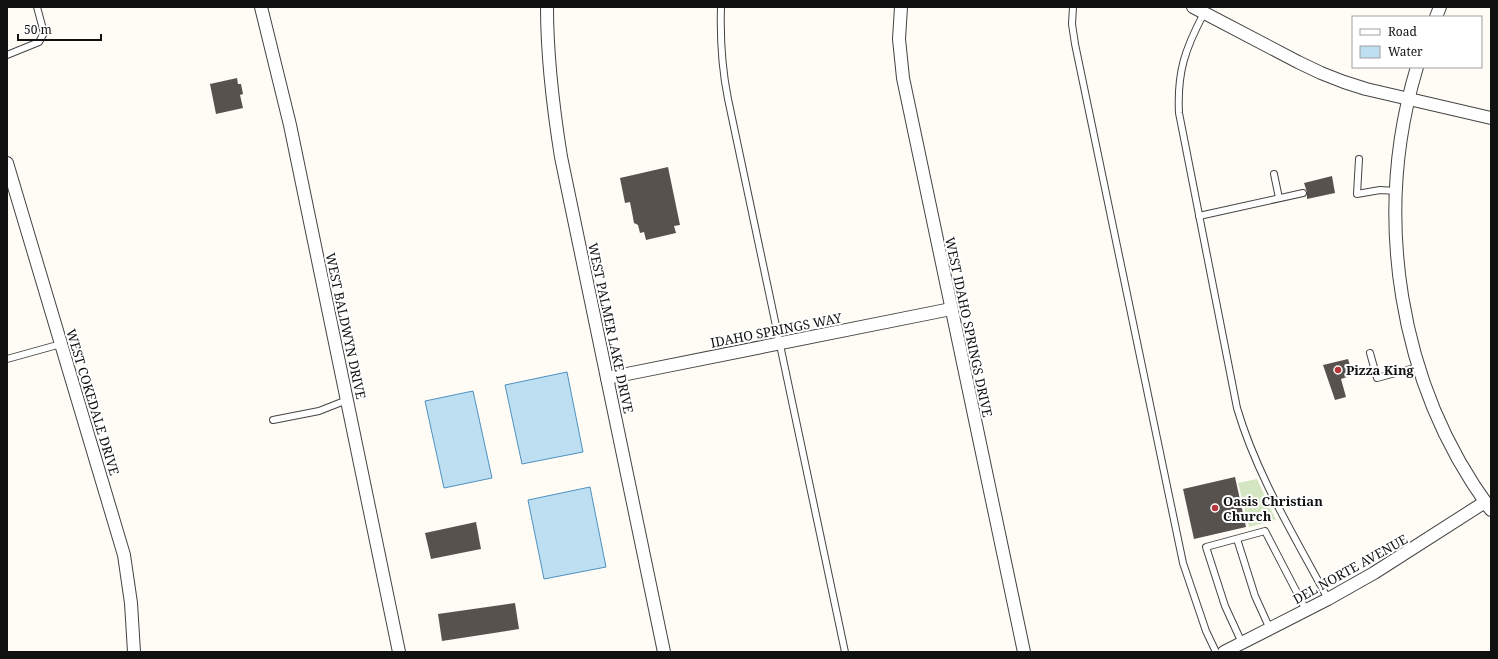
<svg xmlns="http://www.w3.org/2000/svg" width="1498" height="659" font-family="'Noto Serif',serif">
  <rect width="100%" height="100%" fill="#fefcf5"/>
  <!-- green -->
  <path fill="#d4e6c1" d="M1257,479L1276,520L1249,527L1238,483Z"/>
  <!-- water -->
  <g fill="#bedef1" stroke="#4d91c1">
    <path d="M567,372L583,452L522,464L505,385Z"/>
    <path d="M473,391L492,478L444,488L425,401Z"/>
    <path d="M590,487L606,567L544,579L528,500Z"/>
  </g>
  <!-- building -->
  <g fill="#58524e">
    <path d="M237,78L238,84H241L243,94L240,95L243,108L216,114L210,84Z"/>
    <path d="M668,167L680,225L674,226L676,233L646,240L644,232L640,233L638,225L634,223L630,202L625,203L620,178Z"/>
    <path d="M1332,176L1335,193L1307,199V192L1304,183Z"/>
    <path d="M1348,359L1353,375L1341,379L1346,397L1335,400L1323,365Z"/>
    <path d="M1235,477L1246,527L1194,539L1183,489Z"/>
    <path d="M476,522L481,549L431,559L425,533Z"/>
    <path d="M515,603L519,629L442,641L438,614Z"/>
  </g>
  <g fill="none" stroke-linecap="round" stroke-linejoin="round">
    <!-- lane casing -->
    <g stroke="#444" stroke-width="8">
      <g id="lane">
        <path d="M721,7C720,38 722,69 728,99L845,652"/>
        <path d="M1073,7L1072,24L1075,44L1183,563L1206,631L1216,652"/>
        <path d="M1204,13C1185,49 1177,72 1179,113L1237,408C1257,476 1295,537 1328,599"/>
        <path d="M7,55L39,42L44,33L37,7"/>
        <path d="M1359,159L1357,194L1380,190L1396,191"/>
        <path d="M1274,174L1279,198"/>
        <path d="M1199,216L1303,193"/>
        <path d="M1370,353L1377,378L1418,367"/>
        <path d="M7,359L61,344"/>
        <path d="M273,420L319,411L347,400"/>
        <path d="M1237,539L1255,596L1270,629"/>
        <path d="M1242,643L1225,606L1206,547L1265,531L1306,610"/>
      </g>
    </g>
    <!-- street casing -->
    <g stroke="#444" stroke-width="14">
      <g id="street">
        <path d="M261,7L290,125L399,652"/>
        <path d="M547,7C547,58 553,107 561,157L664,652"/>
        <path d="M901,7L899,39L903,78L1024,652"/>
        <path d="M1193,7L1298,62L1321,73L1344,82L1366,89L1491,118"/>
        <path d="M1436,17L1440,7"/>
        <path d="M1417,67C1372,216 1398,384 1491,510"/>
        <path d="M7,163L124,555L131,603L134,652"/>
        <path d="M607,378L951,309"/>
        <path d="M1224,652L1328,599L1374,573L1485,502"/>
      </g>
    </g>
    <!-- lane -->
    <use href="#lane" stroke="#fff" stroke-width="6"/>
    <!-- street -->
    <use href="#street" stroke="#fff" stroke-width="12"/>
  </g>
  <!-- markers -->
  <g fill="#b4353a" stroke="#fff" stroke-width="1.5">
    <circle cx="1338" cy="370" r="4"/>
    <circle cx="1215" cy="508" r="4"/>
  </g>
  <g text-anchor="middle" stroke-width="4" stroke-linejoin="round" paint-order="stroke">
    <!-- street labels -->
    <g font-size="13" fill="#111" stroke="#fff">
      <text transform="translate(346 326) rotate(78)" y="5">WEST BALDWYN DRIVE</text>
      <text transform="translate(969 327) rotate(78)" y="5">WEST IDAHO SPRINGS DRIVE</text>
      <text transform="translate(611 328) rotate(78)" y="5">WEST PALMER LAKE DRIVE</text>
      <text transform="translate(776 330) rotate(-11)" y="5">IDAHO SPRINGS WAY</text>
      <text transform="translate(93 402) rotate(73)" y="5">WEST COKEDALE DRIVE</text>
      <text transform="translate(1350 569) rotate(-29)" y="5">DEL NORTE AVENUE</text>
    </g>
    <!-- poi labels -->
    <g font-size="13" font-weight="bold" fill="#111" stroke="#fff" text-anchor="start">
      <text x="1346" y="375">Pizza King</text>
      <text x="1223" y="506">Oasis Christian<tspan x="1223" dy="15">Church</tspan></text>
    </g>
  </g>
  <!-- border -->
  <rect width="1498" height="659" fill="none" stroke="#111111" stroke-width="16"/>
  <!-- legend -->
  <rect x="1352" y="16" width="130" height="52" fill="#ffffff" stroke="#a0a0a0"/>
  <rect x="1360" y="29" width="20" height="6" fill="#ffffff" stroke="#a0a0a0"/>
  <text x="1388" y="36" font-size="12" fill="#111111">Road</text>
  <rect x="1360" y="46" width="20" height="12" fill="#bedef1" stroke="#a0a0a0"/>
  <text x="1388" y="56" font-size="12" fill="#111111">Water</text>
  <!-- scale -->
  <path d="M18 34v6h83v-6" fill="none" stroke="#111111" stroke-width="2"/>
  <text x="24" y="34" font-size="12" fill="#111111" stroke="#ffffff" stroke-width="3" paint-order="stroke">50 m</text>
</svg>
